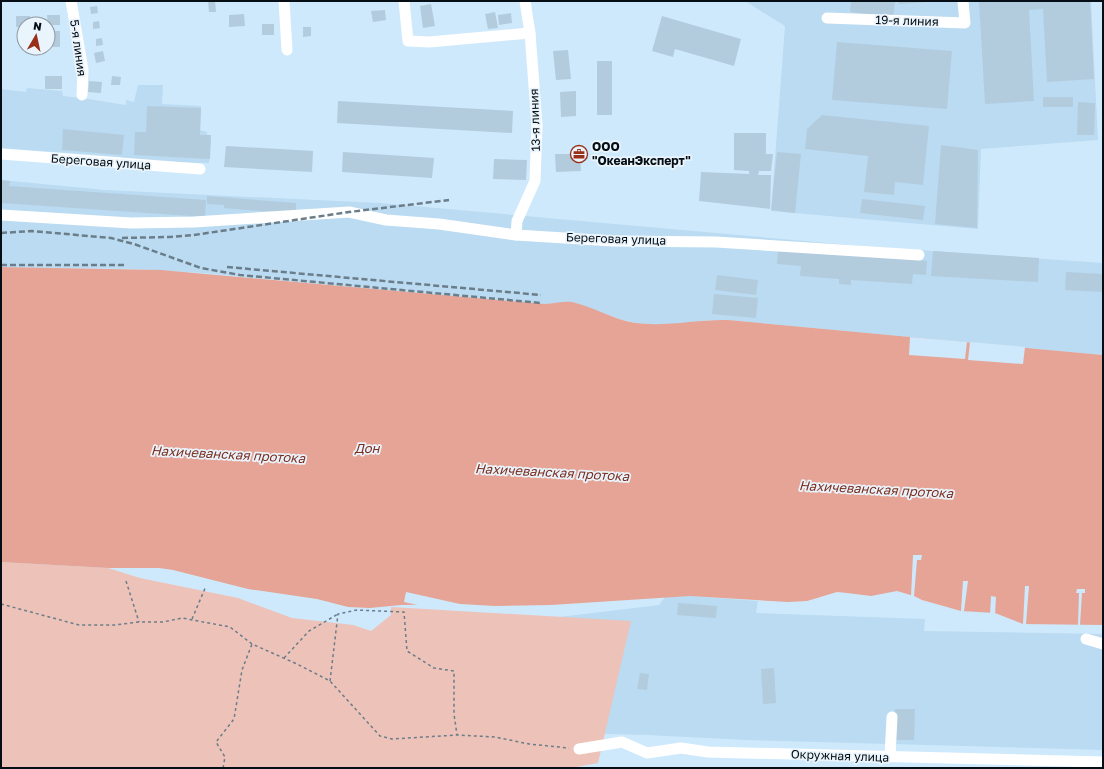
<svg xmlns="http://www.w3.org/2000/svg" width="1104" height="769" font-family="'Golos Text',sans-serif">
  <rect width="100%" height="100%" fill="#cfe9fc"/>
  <!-- built -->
  <g fill="#badbf1">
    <path d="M745,1H1091L1098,140L981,149L978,229L771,211L785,26Z"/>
    <path d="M138,85H163L162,104L201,106L200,130L207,132V137L211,138L209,163L121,161V157L1,148V89L26,92L27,88L62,91L63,96L88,99L126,105V100L134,102Z"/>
    <path d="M1,180L105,190L380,203L861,246L1103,263V355L728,320H710L662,325L637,323L623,320L572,302L545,304L202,273L135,269L1,267Z"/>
    <path d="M691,596L758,601L756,613L925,619L924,631L1103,634V750L747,740L647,735L460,730L469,628L659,605L665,597Z"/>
  </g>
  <!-- green -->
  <path fill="#ecc2b9" d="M1,562L108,568L140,578L238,598L292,618L353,625L371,631L391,615V607L631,621L598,763L571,768H1Z"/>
  <!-- water -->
  <path fill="#e5a495" d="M1,267L161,270L545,304C553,304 563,301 572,302C594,307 614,320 636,323C667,327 697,319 728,320L1103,355V625L1023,624L995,613L961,611L922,600L914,596L897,591L871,596L847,593L837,592L807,601L788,602L690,596L551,605L495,606L460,604L401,605L370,608L348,607L317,599L248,589L173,570L159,568H108L1,562Z"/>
  <!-- pier -->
  <g fill="#cfe9fc">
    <path d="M910,337L967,342L965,359L909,355Z"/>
    <path d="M970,342L1025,347L1023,364L968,360Z"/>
    <path d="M913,555H922L921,560H917L914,596H911Z"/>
    <path d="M963,581H968L964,611H961Z"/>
    <path d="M1025,586H1029L1026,624H1023Z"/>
    <path d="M1077,589H1085V593H1082L1080,625H1078L1079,593H1076Z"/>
    <path d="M406,592L460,604L459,606L427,607L404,602Z"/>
    <path d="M991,596L996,597L995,615L990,614Z"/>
  </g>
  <!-- building -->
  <g fill="#b2ccde">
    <path d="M208,1H215L216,12H209Z"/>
    <path d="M851,1L895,2L893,18L850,12Z"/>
    <path d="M899,1H927V2L899,4Z"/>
    <path d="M979,1H1090L1094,79L1047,82L1043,9L1029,10L1034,101L985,104Z"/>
    <path d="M431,4L435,26L423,28L420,6Z"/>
    <path d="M97,6L98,13L91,14L90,7Z"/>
    <path d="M385,10L386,20L373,22L371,11Z"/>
    <path d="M495,12L498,28L488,29L485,14Z"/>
    <path d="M511,13L512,23L499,25L498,15Z"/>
    <path d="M244,14L245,26L229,27V15Z"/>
    <path d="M47,15H60V25H48Z"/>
    <path d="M16,16H30V24H24V27H16Z"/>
    <path d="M662,16L741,39L734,66L675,49L673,57L652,51Z"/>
    <path d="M99,21L100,28L93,29V22Z"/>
    <rect x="262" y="24" width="12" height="11"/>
    <path d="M303,27H311V36L303,37Z"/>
    <rect x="51" y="31" width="9" height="16"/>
    <path d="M102,38L103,45L96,46V39Z"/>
    <path d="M837,42L952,51L947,109L832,100Z"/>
    <path d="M28,48H39V53H29Z"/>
    <path d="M568,50L571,79L556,80L553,51Z"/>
    <path d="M103,51L105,61L96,63L94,53Z"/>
    <rect x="597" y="61" width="15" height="54"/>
    <rect x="45" y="76" width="17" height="13"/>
    <path d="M112,76L121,77L120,85H111Z"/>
    <path d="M89,81L102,82L101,93L88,92Z"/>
    <path d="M576,91V116L561,117L560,92Z"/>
    <rect x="1043" y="97" width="30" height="10"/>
    <path d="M338,101L513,111L512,133L337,123Z"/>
    <path d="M1078,102L1095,103L1094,135H1077Z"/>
    <path d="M147,106L201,108L200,135H211L210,159L134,155L135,132H146Z"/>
    <path d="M822,115L929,126L923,185L895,182L894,195L864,192L868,156L805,149L807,129Z"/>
    <path d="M63,129L124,135L122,155L62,150Z"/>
    <path d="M734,133H766V154H773L771,171H759L758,175H771L770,209L699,201L701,172L749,174V171L734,170Z"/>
    <path d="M941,145L978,150L977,228L935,224Z"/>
    <path d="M226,146L313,151L312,172L224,167Z"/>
    <path d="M343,152L434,158L432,178L342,172Z"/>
    <path d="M777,152L801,154L795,213L771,210Z"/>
    <path d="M555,154H580L581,171L556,172Z"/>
    <path d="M494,159L527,160L526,180L493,179Z"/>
    <path d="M1,180L10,181L9,186L206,200L205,217L1,203Z"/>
    <path d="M207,196L296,203V214L224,208V205L207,204Z"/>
    <path d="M862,199L925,206L923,220L860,213Z"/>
    <path d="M778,249L927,261L926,275L913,274L912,284L851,280V285L839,284V279L800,276L801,266L777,264Z"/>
    <path d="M933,251L1039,258L1038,282L931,276Z"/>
    <path d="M1066,272L1103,274V292L1065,290Z"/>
    <path d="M717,275L758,280L756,295L715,290Z"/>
    <path d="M714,294L758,298L756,318L712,314Z"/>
    <path d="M678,603L717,606L716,618L677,615Z"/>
    <path d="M774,668L776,703L763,704L761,669Z"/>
    <path d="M640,673L649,674L647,690L637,689Z"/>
    <path d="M895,709H915L914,740H894Z"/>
  </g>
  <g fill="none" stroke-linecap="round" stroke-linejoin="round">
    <!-- path -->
    <g stroke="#6b7d89" stroke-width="1.5" stroke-dasharray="3 3" stroke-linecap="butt">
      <path d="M126,581L139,622"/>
      <path d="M1,604L79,625H115L139,622H163L182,618L230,627L252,644L297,664L330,681L380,736L392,739L457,735L495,737L529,744L569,748"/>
      <path d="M192,619L206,586"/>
      <path d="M284,658L309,631L338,614"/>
      <path d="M330,681L338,614L357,610L404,612L407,651L434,668L454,671V714L457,735"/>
      <path d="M223,768L225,757L216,742L234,719L242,670L252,644"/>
    </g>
    <!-- minor -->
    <g stroke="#fff" stroke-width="11">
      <path d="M71,1L83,70L82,95"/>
      <path d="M284,1L287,50"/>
      <path d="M404,1L408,41L429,42L530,33"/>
      <path d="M827,18L965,23L963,1"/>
      <path d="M1,154L200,169"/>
      <path d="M1,215L131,223L194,222L349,212L386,220L439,224L516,235L613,241L716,242L919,255"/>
      <path d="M516,235L517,221L535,181L537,125L530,33L525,1"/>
      <path d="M1086,639L1103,644"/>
      <path d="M579,749L622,742L647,753L681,748L708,752L1103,762"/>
      <path d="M890,757L892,717"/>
    </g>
    <!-- rail -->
    <g stroke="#6c7d8a" stroke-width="2.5" stroke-dasharray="6 3" stroke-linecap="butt">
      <path d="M1,233L32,231L111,238L134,244L201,268L240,275L541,303"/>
      <path d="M122,238L169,237L194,235L349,212L449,200"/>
      <path d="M1,265H126"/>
      <path d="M227,267L541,295"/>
    </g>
  </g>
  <!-- icons -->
  <defs>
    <g id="office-ring" transform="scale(0.9)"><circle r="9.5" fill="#eaf4fc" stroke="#982f19" stroke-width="1.5"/><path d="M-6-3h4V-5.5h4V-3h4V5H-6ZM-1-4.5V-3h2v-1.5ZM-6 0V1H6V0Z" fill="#982f19"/></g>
  </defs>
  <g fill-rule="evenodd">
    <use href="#office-ring" x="579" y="154"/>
  </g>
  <g text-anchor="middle" stroke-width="3.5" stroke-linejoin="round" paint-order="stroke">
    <!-- street labels -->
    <g font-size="12" fill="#050e14" stroke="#eaf4fc">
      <text transform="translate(907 21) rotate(2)" y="4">19-я линия</text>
      <text transform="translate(78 48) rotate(82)" y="4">5-я линия</text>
      <text transform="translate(535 120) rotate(-92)" y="4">13-я линия</text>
      <text transform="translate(101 162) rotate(4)" y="4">Береговая улица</text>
      <text transform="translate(616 239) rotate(2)" y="4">Береговая улица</text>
      <text transform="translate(840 756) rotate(2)" y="4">Окружная улица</text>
    </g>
    <!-- poi labels -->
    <g font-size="12" font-weight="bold" fill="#050e14" stroke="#eaf4fc" text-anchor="start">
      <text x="592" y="151">ООО<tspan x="592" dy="14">"ОкеанЭксперт"</tspan></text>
    </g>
    <!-- water labels -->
    <g font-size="13" font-style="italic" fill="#7b2e1f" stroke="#eaf4fc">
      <text x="367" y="453">Дон</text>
      <text transform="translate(228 454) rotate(3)" y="5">Нахичеванская протока</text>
      <text transform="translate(552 472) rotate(3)" y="5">Нахичеванская протока</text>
      <text transform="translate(876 489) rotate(3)" y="5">Нахичеванская протока</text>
    </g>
  </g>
  <!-- border -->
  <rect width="1104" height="769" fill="none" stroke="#050e14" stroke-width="4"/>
  <!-- north arrow -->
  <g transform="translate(36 36) rotate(9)"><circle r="19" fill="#eaf4fc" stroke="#8e989f"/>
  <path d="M0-3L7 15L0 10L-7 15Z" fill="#982f19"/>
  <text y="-6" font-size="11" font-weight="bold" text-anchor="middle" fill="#050e14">N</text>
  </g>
</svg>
